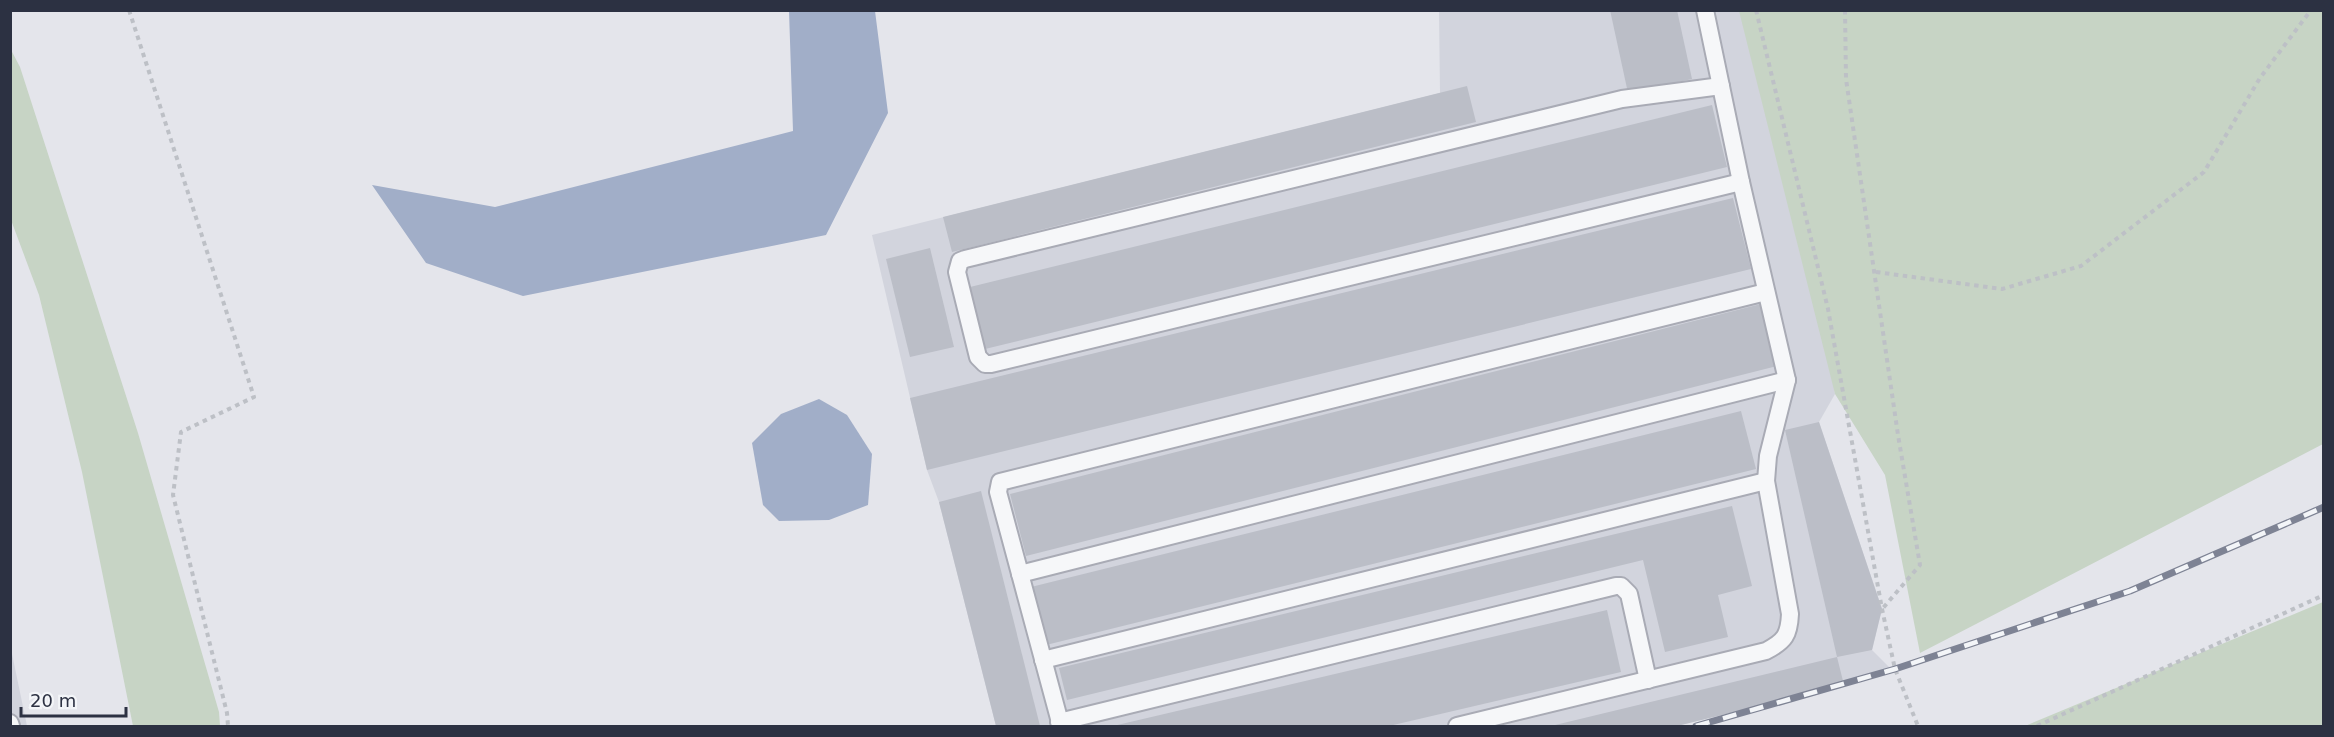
<svg xmlns="http://www.w3.org/2000/svg" width="2334" height="737" font-family="'DejaVu Sans',sans-serif">
  <rect width="100%" height="100%" fill="#e4e5eb"/>
  <!-- built -->
  <g fill="#d2d4dd">
    <path d="M1439,11H1746L1825,329L1835,394L1819,422L1882,609L1872,650L1893,671L1677,726H996L939,502L927,470L872,235L1440,93Z"/>
    <path d="M11,649L27,726H11Z"/>
  </g>
  <!-- green -->
  <g fill="#c7d4c5">
    <path d="M1739,11H2323V444L1920,653L1885,475L1835,394Z"/>
    <path d="M10,48L20,67L138,433L219,712L220,726H133L82,472L39,295L11,220Z"/>
    <path d="M2323,602V726H2025Z"/>
  </g>
  <!-- water -->
  <g fill="#a1aec8">
    <path d="M789,11H875L888,113L826,235L523,296L426,263L372,185L495,207L793,131Z"/>
    <path d="M819,399L847,415L872,454L868,505L829,520L779,521L763,505L752,443L781,414Z"/>
  </g>
  <!-- building -->
  <g fill="#bbbec7">
    <path d="M1610,10H1677L1692,79L1628,93Z"/>
    <path d="M1467,86L1476,122L952,252L943,217Z"/>
    <path d="M1712,105L1727,167L985,349L970,287Z"/>
    <path d="M1733,198L1751,269L927,470L910,398Z"/>
    <path d="M930,248L954,347L910,357L886,259Z"/>
    <path d="M1761,304L1777,366L1026,556L1010,494Z"/>
    <path d="M1741,411L1756,469L1046,645L1031,587Z"/>
    <path d="M1819,422L1882,609L1872,650L1837,657L1785,430Z"/>
    <path d="M981,491L1040,726H996L939,502Z"/>
    <path d="M1732,506L1752,586L1718,595L1728,637L1665,652L1643,560L1067,700L1059,668Z"/>
    <path d="M1607,610L1621,672L1389,726H1113Z"/>
    <path d="M1837,657L1844,685L1677,726H1551Z"/>
  </g>
  <g fill="none" stroke-linecap="round" stroke-linejoin="round">
    <!-- service casing -->
    <g stroke="#a9abb5" stroke-width="20">
      <g id="service">
        <path d="M1721,86L1622,99L965,259L960,261L957,272L978,357L985,364H991L1741,182"/>
        <path d="M1020,574L1787,380"/>
        <path d="M1043,660L1766,481"/>
        <path d="M1059,722L1616,586H1621L1629,594L1648,680"/>
        <path d="M10,723L11,726"/>
        <path d="M1061,726L998,492L1000,482L1766,292"/>
        <path d="M1457,726L1766,651C1785,641 1789,635 1790,614L1766,481L1768,456L1787,380L1741,182L1705,10"/>
      </g>
    </g>
    <!-- path -->
    <g stroke="#bdc0c6" stroke-width="4" stroke-dasharray="4.5 4.5" stroke-linecap="butt">
      <path d="M129,10L254,397L181,432L173,495L227,713L228,726"/>
      <path d="M1756,10L1828,309L1882,609L1895,669L1918,726"/>
      <path d="M1845,10L1846,79L1898,435L1920,565L1883,608"/>
      <path d="M1876,272L2002,289L2081,266L2204,172L2260,78L2311,10"/>
      <path d="M2037,726L2324,595"/>
    </g>
    <!-- service -->
    <use href="#service" stroke="#f6f7f9" stroke-width="16"/>
    <!-- rail casing -->
    <g stroke="#7e8394" stroke-width="7">
      <path id="rail" d="M1696,726L1895,669L2130,591L2324,507"/>
    </g>
    <!-- rail -->
    <use href="#rail" stroke="#f3f5f8" stroke-width="4.5" stroke-dasharray="14" stroke-linecap="butt"/>
  </g>
  <!-- border -->
  <rect width="2334" height="737" fill="none" stroke="#2c3142" stroke-width="24"/>
  <!-- scale -->
  <path d="M21 707v9h105v-9" fill="none" stroke="#2c3142" stroke-width="3"/>
  <text x="30" y="707" font-size="18" fill="#2c3142" stroke="#f3f5f8" stroke-width="4.5" paint-order="stroke">20 m</text>
</svg>
